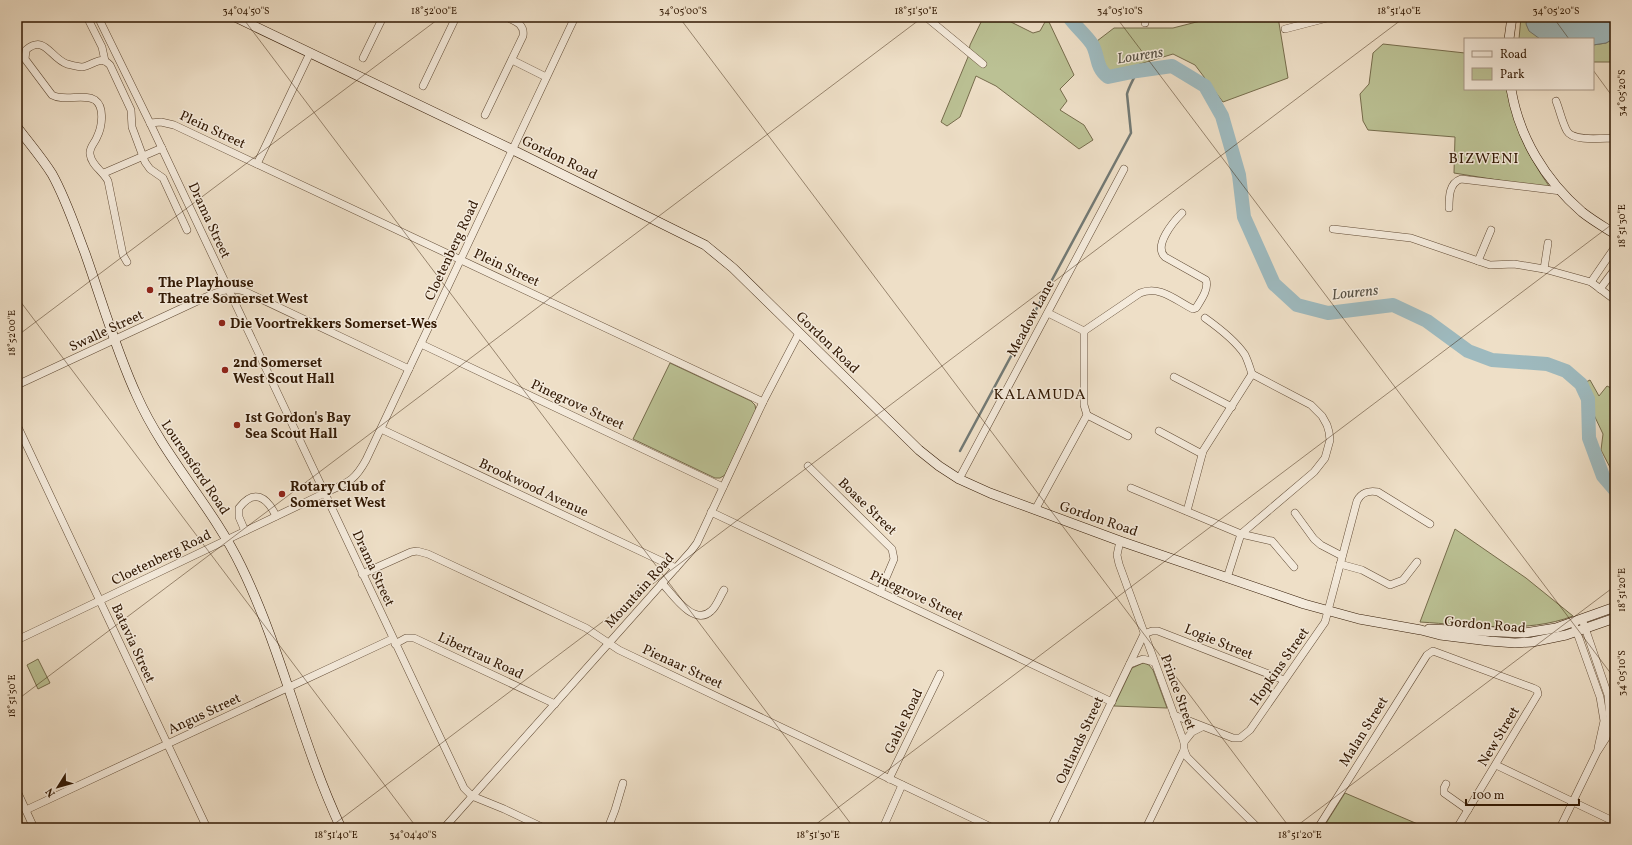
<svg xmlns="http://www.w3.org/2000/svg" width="1632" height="845" font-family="Vollkorn,serif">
  <rect width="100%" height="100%" fill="#eedfc7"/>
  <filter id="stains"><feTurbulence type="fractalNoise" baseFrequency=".005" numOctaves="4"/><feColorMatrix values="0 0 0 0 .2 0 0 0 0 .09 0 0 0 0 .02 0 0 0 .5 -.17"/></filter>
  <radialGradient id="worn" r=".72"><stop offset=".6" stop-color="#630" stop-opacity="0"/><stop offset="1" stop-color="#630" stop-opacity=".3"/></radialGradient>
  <!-- green -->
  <g fill="#bbc194" stroke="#766c4c">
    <path d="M986,17L1003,18L1033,33L1040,31L1045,22H1049L1074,75L1060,89L1067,101L1060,110L1084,125L1093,140L1079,149L996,86L976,76L960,117L947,126L941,122L968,57L970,45L983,18Z"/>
    <path d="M1216,17H1278L1288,78L1223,102L1195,65L1173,54L1117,71L1108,72L1100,56L1097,41L1114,28H1173Z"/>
    <path d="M1521,17H1527C1525,31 1531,30 1540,39H1519Z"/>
    <path d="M1615,38V62H1593V45L1606,43Z"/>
    <path d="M1383,44L1465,53V89H1507C1514,127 1527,154 1549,186L1547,188L1454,173L1455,137L1368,130L1363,121L1360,94L1369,84L1373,53Z"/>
    <path d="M670,363L751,401L755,405L756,411L725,475L720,478H715L633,439Z"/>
    <path d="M1590,380L1599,396L1607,386L1615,390V477L1601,450L1603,434L1594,415L1591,399L1582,384Z"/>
    <path d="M1455,529L1526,578L1573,616C1527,634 1469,625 1420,622Z"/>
    <path d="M38,659L50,683L38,689L27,665Z"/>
    <path d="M1143,663L1149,665L1153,670L1167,708L1114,706L1132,668Z"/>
    <path d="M1345,793L1427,828H1323Z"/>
  </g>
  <!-- water -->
  <path fill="#9ebabf" stroke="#727974" d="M1527,17H1615V38L1606,43L1593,45V39H1540L1529,31L1526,24Z"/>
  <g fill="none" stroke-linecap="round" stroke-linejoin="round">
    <!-- stream -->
    <path stroke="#727974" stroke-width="2.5" d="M960,451L1131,133L1127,94C1129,86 1134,79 1137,71"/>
    <!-- river -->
    <path stroke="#9ebabf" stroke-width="14" d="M1069,17C1076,27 1085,34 1092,44C1099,56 1095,67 1108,77L1137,71L1172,66L1205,86L1222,116L1239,175L1244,217L1274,284L1297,305L1328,313L1393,305L1427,321L1468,351L1492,360L1547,364L1566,371L1581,384L1588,399L1589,438L1603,476L1615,490"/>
    <!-- street casing -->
    <g stroke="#604a34" stroke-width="8">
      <g id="street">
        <path d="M98,17L150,123L464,788L472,796L504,809L544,828"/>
        <path d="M926,17L983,64"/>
        <path d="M88,19L102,47L105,61"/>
        <path d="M1145,23L1146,17"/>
        <path d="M1285,29L1331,17"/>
        <path d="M363,58L383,17"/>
        <path d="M512,60L546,77"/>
        <path d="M423,86L456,17"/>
        <path d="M1556,101C1560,111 1562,122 1567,131C1573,142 1603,138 1615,138"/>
        <path d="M485,115L523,36C525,24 515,21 506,17"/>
        <path d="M150,123L161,122L174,125L763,402"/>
        <path d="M257,164L310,53"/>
        <path d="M104,173L162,148"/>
        <path d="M1449,208C1449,197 1449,183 1461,179L1561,191"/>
        <path d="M1333,229L1411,238L1490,265L1514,264L1544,269L1591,282L1615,300"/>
        <path d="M1478,261L1491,230"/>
        <path d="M127,262L123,255L108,181C103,171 91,165 90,154C89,147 95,143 97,137C102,127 105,107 95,100C84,93 64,102 52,95L25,59L26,50C45,34 50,58 67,64C71,65 77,67 82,67C93,66 100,54 110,65L131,110L132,127L145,162L150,169L163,178L187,230"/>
        <path d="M1544,269L1548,243"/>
        <path d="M1591,282L1615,247"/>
        <path d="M1600,289L1615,269"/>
        <path d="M1048,313L1084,331"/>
        <path d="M1205,318C1219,328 1236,341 1245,355C1248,361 1250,368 1252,374L1311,405L1322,416L1327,425L1329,432L1330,440L1325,458L1314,472L1241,534L1227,578"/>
        <path d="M1084,331L1140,293C1160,285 1175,300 1193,309L1196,308C1201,300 1209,289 1206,280L1165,257C1153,246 1173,222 1182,213"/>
        <path d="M421,344L723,487"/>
        <path d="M1174,377L1232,407"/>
        <path d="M17,385L206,297C218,292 231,286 244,291L409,369"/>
        <path d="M1087,415L1128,436"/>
        <path d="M17,425L207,828"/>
        <path d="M381,429L676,568"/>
        <path d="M1159,431L1202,454"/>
        <path d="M808,466L892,549L894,559L880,592"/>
        <path d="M959,479L1124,169"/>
        <path d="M1131,488L1241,534L1272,541L1294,567"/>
        <path d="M1035,510L1087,415L1084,405V331"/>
        <path d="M1187,511L1203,451L1252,374"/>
        <path d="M711,512L1112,702"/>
        <path d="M1295,513L1314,539L1321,545L1342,556"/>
        <path d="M245,531L239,517V508C254,488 267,497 276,516"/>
        <path d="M1120,541L1117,555L1119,564L1184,742V750L1187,757L1258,828"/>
        <path d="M1340,564L1362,570L1390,585L1403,580L1417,562"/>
        <path d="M362,574L411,552L417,551L428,554L586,628L619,650L993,828"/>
        <path d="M662,583C673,595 694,627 711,611C717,606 720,596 724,590"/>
        <path d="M1575,627L1600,697L1604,721L1598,748"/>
        <path d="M17,640L329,491C349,482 355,480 366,460L575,17"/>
        <path d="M395,644L406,638H414L555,704"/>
        <path d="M1130,664L1143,659L1154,662"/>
        <path d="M1174,715L1233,738H1240L1250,730L1325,622L1357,501C1361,493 1369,490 1378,492L1430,524"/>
        <path d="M1184,742L1192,732L1202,727"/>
        <path d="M1496,765L1615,822"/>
        <path d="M889,779L940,674"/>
        <path d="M1446,784L1444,788V793L1468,810"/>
        <path d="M17,791L34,828"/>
        <path d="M26,810L392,639"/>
        <path d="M444,828L691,551L697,543L763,402L799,333"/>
        <path d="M608,828L615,810L623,783"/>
        <path d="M883,828L902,785"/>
        <path d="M1051,828L1144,634L1152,631H1158L1284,680"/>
        <path d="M1146,828L1184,750"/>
        <path d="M1318,828L1427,655L1433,651L1533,688L1537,690L1538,694L1457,828"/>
        <path d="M1560,828L1597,752L1606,738L1610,721L1608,695L1582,619"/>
      </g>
    </g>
    <!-- secondary casing -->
    <g stroke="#311803" stroke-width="10">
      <g id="secondary">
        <path d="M235,17L513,150L705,245L733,268L919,450L939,466L959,479L990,493L1120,541L1304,604L1359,619L1421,630L1440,635L1489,641L1515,643L1532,642L1566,635L1615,618"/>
        <path d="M1509,39L1512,17"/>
        <path d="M1511,89C1519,137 1545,180 1582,212C1592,220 1604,227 1615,234"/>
        <path d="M17,127C29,143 42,158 52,174C66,199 75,227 85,253C102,301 116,351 137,396C164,457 212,506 241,566C282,650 301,743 341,828"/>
        <path d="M1429,629L1524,633L1556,628L1615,607"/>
      </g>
    </g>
    <!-- street -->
    <use href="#street" stroke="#f4eadb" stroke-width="7"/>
    <!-- secondary -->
    <use href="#secondary" stroke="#f4eadb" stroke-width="9"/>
  </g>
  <!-- ticks -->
  <path fill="none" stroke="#311803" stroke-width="1" stroke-opacity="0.45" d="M242,17L854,828M679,17L1290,828M1116,17L1615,679M1553,17L1569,39M1593,70L1615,100M17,297L417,828M17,336L441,17M17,700L923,17M329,828L1405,17M811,828L1615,222M1294,828L1615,586"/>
  <!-- markers -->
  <g fill="#8f2418" stroke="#f4eadb" stroke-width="1.5">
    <circle cx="150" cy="290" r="4"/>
    <circle cx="222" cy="323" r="4"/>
    <circle cx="225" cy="370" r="4"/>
    <circle cx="237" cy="425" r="4"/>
    <circle cx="282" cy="494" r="4"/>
  </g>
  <g text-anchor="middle" stroke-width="3" stroke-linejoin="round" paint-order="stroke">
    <!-- street labels -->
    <g font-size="14" fill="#311803" stroke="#f4eadb">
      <text transform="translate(213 129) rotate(25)" y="5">Plein Street</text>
      <text transform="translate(560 157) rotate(26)" y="5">Gordon Road</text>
      <text transform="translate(210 220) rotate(65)" y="5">Drama Street</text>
      <text transform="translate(451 250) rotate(-65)" y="5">Cloetenberg Road</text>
      <text transform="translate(507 267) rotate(25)" y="5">Plein Street</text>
      <text transform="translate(1030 318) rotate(-62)" y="5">Meadow Lane</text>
      <text transform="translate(106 330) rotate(-25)" y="5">Swalle Street</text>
      <text transform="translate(828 342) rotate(44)" y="5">Gordon Road</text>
      <text transform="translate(578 404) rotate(25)" y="5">Pinegrove Street</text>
      <text transform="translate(196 467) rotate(56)" y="5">Lourensford Road</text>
      <text transform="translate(534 487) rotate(25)" y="5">Brookwood Avenue</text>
      <text transform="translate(868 506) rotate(44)" y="5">Boase Street</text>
      <text transform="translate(1099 518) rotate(19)" y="5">Gordon Road</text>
      <text transform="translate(161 557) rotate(-26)" y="5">Cloetenberg Road</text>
      <text transform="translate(374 568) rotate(65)" y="5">Drama Street</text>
      <text transform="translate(639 590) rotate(-48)" y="5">Mountain Road</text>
      <text transform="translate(917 595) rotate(25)" y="5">Pinegrove Street</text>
      <text transform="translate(1485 624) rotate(5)" y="5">Gordon Road</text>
      <text transform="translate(1219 641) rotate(22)" y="5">Logie Street</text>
      <text transform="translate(134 643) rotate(65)" y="5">Batavia Street</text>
      <text transform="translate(481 655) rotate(25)" y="5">Libertrau Road</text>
      <text transform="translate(683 666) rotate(25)" y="5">Pienaar Street</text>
      <text transform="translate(1279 666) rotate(-55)" y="5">Hopkins Street</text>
      <text transform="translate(1179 692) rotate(70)" y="5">Prince Street</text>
      <text transform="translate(204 713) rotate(-25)" y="5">Angus Street</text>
      <text transform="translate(903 721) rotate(-64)" y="5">Gable Road</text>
      <text transform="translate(1363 731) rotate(-58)" y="5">Malan Street</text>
      <text transform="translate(1498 736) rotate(-59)" y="5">New Street</text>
      <text transform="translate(1079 740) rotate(-65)" y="5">Oatlands Street</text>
    </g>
    <!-- poi labels -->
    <g font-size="14" font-weight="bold" fill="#311803" stroke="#f4eadb" text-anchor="start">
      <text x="158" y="287">The Playhouse<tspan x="158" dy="16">Theatre Somerset West</tspan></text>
      <text x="230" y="328">Die Voortrekkers Somerset-Wes</text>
      <text x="233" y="367">2nd Somerset<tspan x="233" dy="16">West Scout Hall</tspan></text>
      <text x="245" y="422">1st Gordon's Bay<tspan x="245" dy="16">Sea Scout Hall</tspan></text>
      <text x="290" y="491">Rotary Club of<tspan x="290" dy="16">Somerset West</tspan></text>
    </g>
    <!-- water labels -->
    <g font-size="15" font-style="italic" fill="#575145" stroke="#f4eadb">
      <text transform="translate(1140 55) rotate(-9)" y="5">Lourens</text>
      <text transform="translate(1355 292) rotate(-6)" y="5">Lourens</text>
    </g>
    <!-- neighbourhood labels -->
    <g font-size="15" letter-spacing="1" fill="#311803" stroke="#f4eadb">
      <text x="1484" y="163">BIZWENI</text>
      <text x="1040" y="399">KALAMUDA</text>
    </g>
  </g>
  <!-- margin -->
  <rect width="1632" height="845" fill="none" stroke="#eedfc7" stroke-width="44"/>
  <!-- legend -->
  <rect x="1464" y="38" width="130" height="52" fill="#f4eadb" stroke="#a69685"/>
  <rect x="1472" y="51" width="20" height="6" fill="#f4eadb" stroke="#a69685"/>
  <text x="1500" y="58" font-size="12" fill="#311803">Road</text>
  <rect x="1472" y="68" width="20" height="12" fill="#bbc194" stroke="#a69685"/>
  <text x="1500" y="78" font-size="12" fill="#311803">Park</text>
  <!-- north arrow -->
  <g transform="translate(58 787) rotate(233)" stroke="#f4eadb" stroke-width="3" paint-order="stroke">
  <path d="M0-3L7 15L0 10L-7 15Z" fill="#311803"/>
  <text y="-6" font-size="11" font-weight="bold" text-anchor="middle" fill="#311803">N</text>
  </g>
  <!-- scale -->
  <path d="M1466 799v6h113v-6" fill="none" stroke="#311803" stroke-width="2"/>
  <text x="1472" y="799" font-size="12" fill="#311803" stroke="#f4eadb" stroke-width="3" paint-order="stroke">100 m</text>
  <rect x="22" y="22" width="1588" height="801" fill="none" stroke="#311803" stroke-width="1.5"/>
  <g font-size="10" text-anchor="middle" fill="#311803">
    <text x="246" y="14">34°04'50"S</text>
    <text x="434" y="14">18°52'00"E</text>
    <text x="683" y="14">34°05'00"S</text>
    <text x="916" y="14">18°51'50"E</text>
    <text x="1120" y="14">34°05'10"S</text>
    <text x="1399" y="14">18°51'40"E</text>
    <text x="1556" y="14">34°05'20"S</text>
    <text transform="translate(1621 93) rotate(-90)" y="4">34°05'20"S</text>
    <text transform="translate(1621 226) rotate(-90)" y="4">18°51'30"E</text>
    <text transform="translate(11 333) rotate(-90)" y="4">18°52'00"E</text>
    <text transform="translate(1621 590) rotate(-90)" y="4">18°51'20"E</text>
    <text transform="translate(1621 673) rotate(-90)" y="4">34°05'10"S</text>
    <text transform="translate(11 696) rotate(-90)" y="4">18°51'50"E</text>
    <text x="336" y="838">18°51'40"E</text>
    <text x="413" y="838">34°04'40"S</text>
    <text x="818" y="838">18°51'30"E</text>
    <text x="1300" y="838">18°51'20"E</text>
  </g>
  <rect width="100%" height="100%" filter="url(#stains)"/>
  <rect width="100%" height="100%" fill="url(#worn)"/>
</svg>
